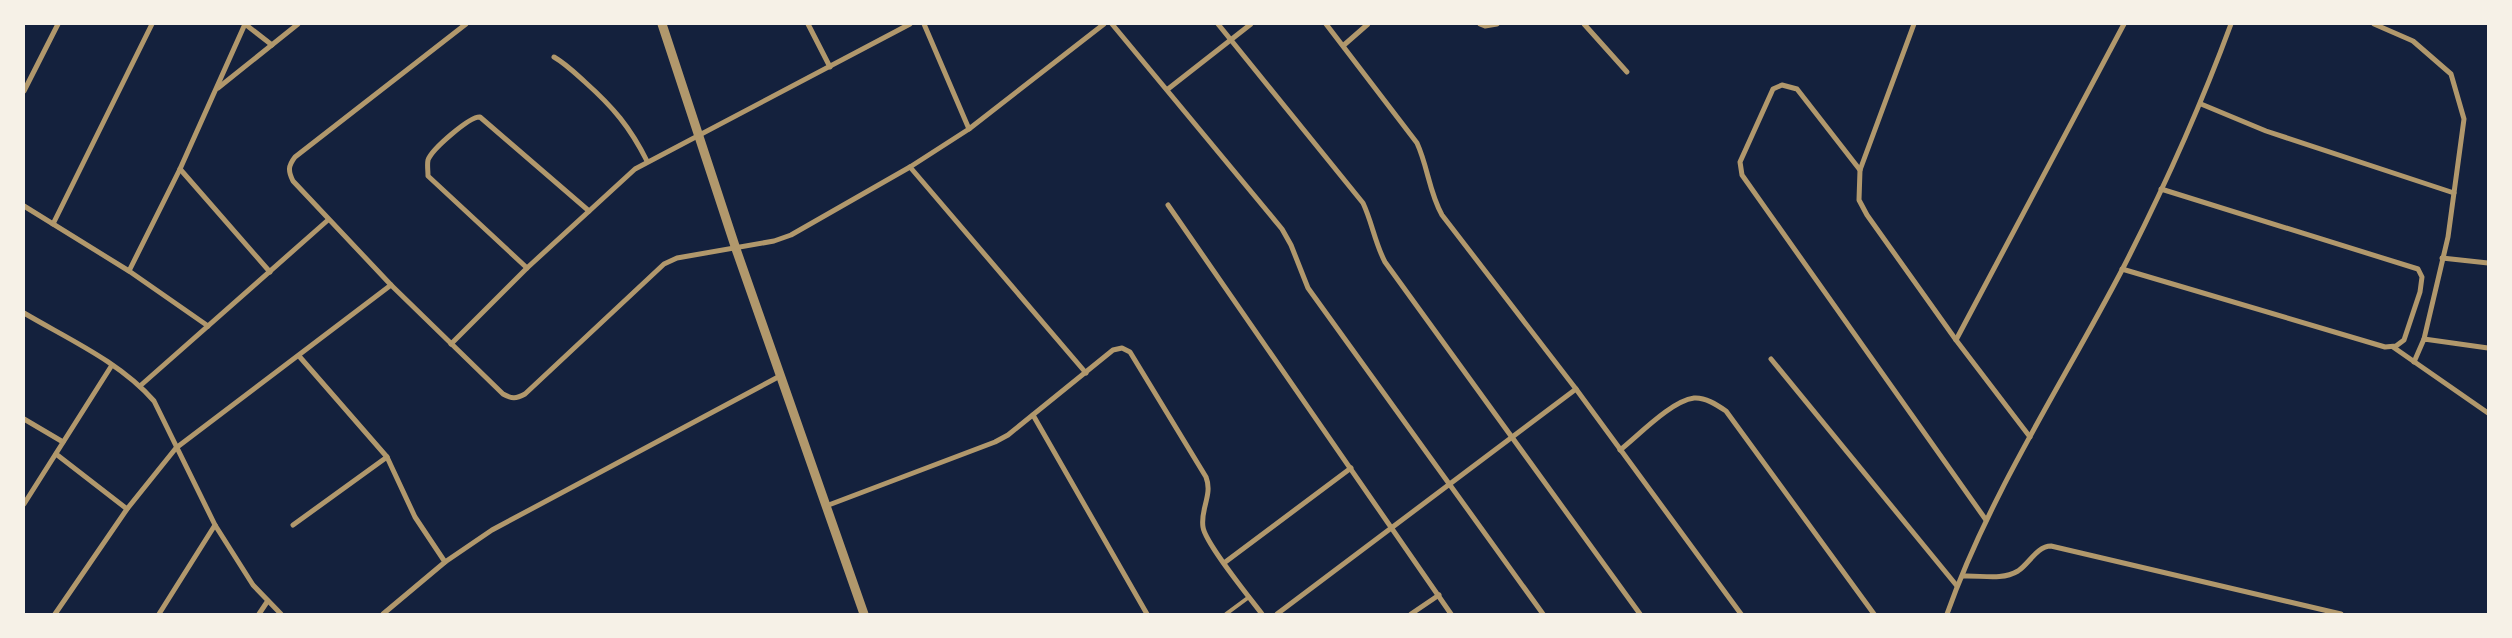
<svg xmlns="http://www.w3.org/2000/svg" width="2512" height="638" font-family="Overpass,sans-serif">
  <rect width="100%" height="100%" fill="#14213d"/>
  <g fill="none" stroke-linecap="round" stroke-linejoin="round">
    <!-- service -->
    <path stroke="#b1986c" stroke-width="4" d="M1226,614L1249,597"/>
    <!-- minor -->
    <g stroke="#b1986c" stroke-width="5">
      <path d="M245,24L272,45"/>
      <path d="M466,24L295,157C288,166 288,171 293,181L391,285L503,394C512,399 516,399 525,394L664,264L677,258L774,241L791,235L910,167L969,129L1104,24"/>
      <path d="M808,24L830,67"/>
      <path d="M924,24L969,129"/>
      <path d="M1112,24L1282,229L1291,245L1308,288L1543,614"/>
      <path d="M1218,24L1363,203C1372,222 1375,243 1385,262L1640,614"/>
      <path d="M1326,24L1417,143C1428,167 1429,192 1442,215L1576,389L1741,614"/>
      <path d="M1480,24L1485,26L1497,24"/>
      <path d="M1584,24L1627,72"/>
      <path d="M1914,24L1860,170L1859,200L1867,215L1956,340L2030,437"/>
      <path d="M2374,24L2413,41L2451,74L2464,119L2448,237L2424,339"/>
      <path d="M1344,45L1368,24"/>
      <path d="M554,57C566,64 575,73 585,82C613,107 630,127 647,161"/>
      <path d="M218,88L298,24"/>
      <path d="M1168,89L1251,24"/>
      <path d="M24,91L58,24"/>
      <path d="M2201,104L2266,131L2454,193"/>
      <path d="M910,167L1086,373"/>
      <path d="M180,169L270,272"/>
      <path d="M1860,170L1797,89L1782,85L1773,89L1740,162L1742,175L1986,520"/>
      <path d="M1168,205L1451,614"/>
      <path d="M24,206L129,271L208,326"/>
      <path d="M53,224L152,24"/>
      <path d="M2442,258L2488,263"/>
      <path d="M527,268L428,176C428,170 427,165 428,160C432,149 470,116 480,117L589,211"/>
      <path d="M2122,269L2385,347L2396,346L2404,340L2420,292L2422,277L2418,269L2161,189"/>
      <path d="M129,271L180,169L245,24"/>
      <path d="M24,313C68,339 120,362 154,401L215,525L253,585L281,614"/>
      <path d="M1956,340L2124,24"/>
      <path d="M451,344L527,268L635,169L910,24"/>
      <path d="M2393,347L2488,413"/>
      <path d="M299,356L387,457L415,517L445,562"/>
      <path d="M1771,359L1957,586"/>
      <path d="M2414,362L2424,339L2488,348"/>
      <path d="M140,386L328,220"/>
      <path d="M1033,415L1147,614"/>
      <path d="M24,419L63,442"/>
      <path d="M1620,450C1639,435 1671,401 1694,398C1705,397 1717,405 1726,411L1874,614"/>
      <path d="M56,454L127,509"/>
      <path d="M24,504L112,365"/>
      <path d="M826,506L995,442L1008,435L1113,350L1122,348L1130,352L1206,477C1213,495 1200,509 1203,527C1205,543 1250,598 1262,614"/>
      <path d="M293,525L387,457"/>
      <path d="M1224,563L1351,468"/>
      <path d="M1963,576C1981,575 2001,581 2018,571C2029,564 2037,546 2051,546L2341,614"/>
      <path d="M55,614L127,509L176,448L391,285"/>
      <path d="M159,614L215,525"/>
      <path d="M259,614L267,602"/>
      <path d="M383,614L445,562L492,530L780,376"/>
      <path d="M1277,614L1576,389"/>
      <path d="M1411,614L1439,595"/>
      <path d="M1947,614C1990,493 2063,383 2122,270C2163,190 2200,108 2231,24"/>
    </g>
    <!-- tertiary -->
    <path stroke="#b1986c" stroke-width="9" d="M662,24L736,249L864,614"/>
  </g>
  <!-- border -->
  <rect width="2512" height="638" fill="none" stroke="#f6f1e7" stroke-width="50"/>
</svg>
